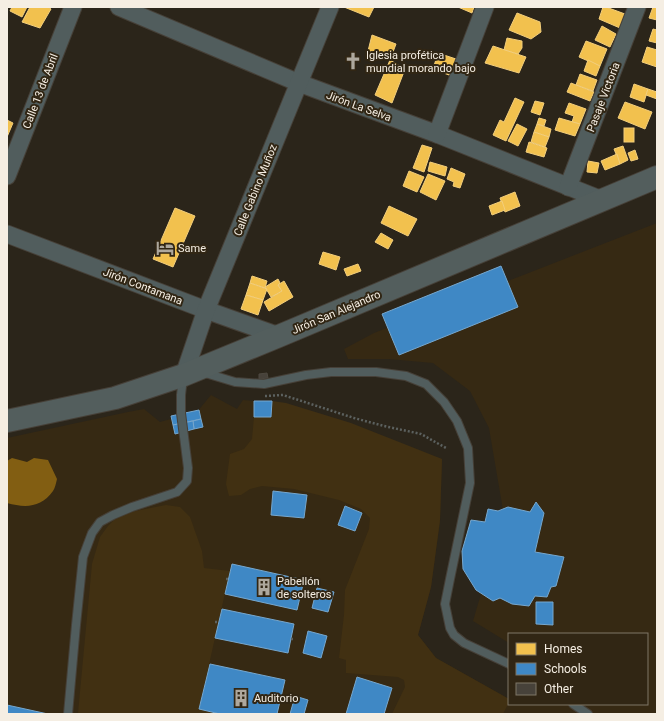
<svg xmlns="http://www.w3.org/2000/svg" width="664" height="721" font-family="Roboto,sans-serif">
  <rect width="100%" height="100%" fill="#2b251a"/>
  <!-- built -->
  <path fill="#362913" d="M657,223V714H7V438L128,412L144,409L160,422L197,412L211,395L237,409L243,400L254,401V417H271L272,401L442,459L440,522L431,587L418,635L436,658L509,699V704H647V634H509V643L473,621L488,570L509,545L489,428L470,391L433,363L389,359H348L344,349L374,333Z"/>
  <!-- green -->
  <g fill="#413012">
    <path d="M272,401L286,403L351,423L442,459L440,520L431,587L418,635L436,658L509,699V702L503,714H392L405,687L404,680L398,677L346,673V660L339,658L344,615L345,590L369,529L370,518L361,509L339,500L294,489L262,486L250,489L241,495L229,496L226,484L230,454L244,449L252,439L254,417H271Z"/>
    <path d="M166,505L180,507L190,517L202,551L204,568L230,571L199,709L220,714H85L78,713L92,564L100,537L108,526L120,514Z"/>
  </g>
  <!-- water -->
  <path fill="#825e12" d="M12,458L27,462L34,458L48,460L57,479C56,483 55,488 53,491C41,508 25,508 7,503V461Z"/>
  <!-- homes -->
  <g fill="#f2c14e" stroke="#f3ce7b">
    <path d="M12,7H27L22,17L10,11Z"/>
    <path d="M30,7H48L51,9L40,28L22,22Z"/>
    <path d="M344,7H374L369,17Z"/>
    <path d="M458,7H474L472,13Z"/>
    <path d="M603,7H606L625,14L620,28L599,19Z"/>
    <path d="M653,7H657V20L649,18Z"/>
    <path d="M517,13L540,22L541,32L531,39L509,30Z"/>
    <path d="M602,26L616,34L610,47L595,40Z"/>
    <path d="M653,29L657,30V43L649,41Z"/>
    <path d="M372,35L396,44L390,60L368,51Z"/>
    <path d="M507,38L522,41V48L518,54L504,50Z"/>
    <path d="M586,41L607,49L600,66L579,57Z"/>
    <path d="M493,46L526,57L519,73L485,63Z"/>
    <path d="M647,47L657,50V67L642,62Z"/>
    <path d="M438,53L456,59L454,68L449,75L433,69Z"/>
    <path d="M390,60L405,69L392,103L375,95Z"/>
    <path d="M588,60L600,66L596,76L584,71Z"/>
    <path d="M580,74L597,80L593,91L576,85Z"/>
    <path d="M571,83L594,92L590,101L567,92Z"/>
    <path d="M634,84L648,89L644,102L630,97Z"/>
    <path d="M648,89L657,92V99L646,95Z"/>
    <path d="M515,98L524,102L506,141L493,135L500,120L504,122Z"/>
    <path d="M535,101L544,103L540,115L531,112Z"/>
    <path d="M625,102L652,112L645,129L618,118Z"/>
    <path d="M569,103L586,109L580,124L572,122L574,116L565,113Z"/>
    <path d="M539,118L546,120L544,126L537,124Z"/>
    <path d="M559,118L580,124L575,136L555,130Z"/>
    <path d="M7,120L13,123L7,137Z"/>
    <path d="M517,124L527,129L518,146L508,141Z"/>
    <path d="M537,124L551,129L549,137L534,132Z"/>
    <rect x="624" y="128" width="10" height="14"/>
    <path d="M534,132L549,137L545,147L531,142Z"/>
    <path d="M529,142L547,148L544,157L526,152Z"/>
    <path d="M422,145L432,148L424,172L413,168Z"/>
    <path d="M623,146L628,160L620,164L614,149Z"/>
    <path d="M635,150L638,159L631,161L628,153Z"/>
    <path d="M617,154L620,164L605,170L601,161Z"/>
    <path d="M588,161L599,163L597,173L587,172Z"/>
    <path d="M430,162L447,167L445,176L428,171Z"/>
    <path d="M451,168L465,174L460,188L453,186L454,182L447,179Z"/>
    <path d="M409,171L424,177L417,192L403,186Z"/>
    <path d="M428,174L445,181L436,200L420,192Z"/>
    <path d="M515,192L520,206L505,212L500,198Z"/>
    <path d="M502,201L505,210L492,215L489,206Z"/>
    <path d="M389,206L417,219L408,236L381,223Z"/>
    <path d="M175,208L195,216L173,267L153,259Z"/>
    <path d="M381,233L393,240L388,249L375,242Z"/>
    <path d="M323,252L340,257L336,270L319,264Z"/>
    <path d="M358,264L361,271L347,276L344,269Z"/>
    <path d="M252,276L267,281L265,288L250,283Z"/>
    <path d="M278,279L280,283L278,285L282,291L271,297L265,287Z"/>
    <path d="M284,281L293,297L269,311L264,302L282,291L278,285Z"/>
    <path d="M250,283L267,289L263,300L246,295Z"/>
    <path d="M246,295L263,300L258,315L241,309Z"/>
  </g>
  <!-- schools -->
  <g fill="#3f88c5" stroke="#76a7ce">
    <path d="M501,266L518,307L399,355L382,314Z"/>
    <path d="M254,401H272L271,417H254Z"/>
    <path d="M199,410L201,419L173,425L171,416Z"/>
    <path d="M201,419L203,427L194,429L193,421Z"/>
    <path d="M193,421L194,429L175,434L173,425Z"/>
    <path d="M273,491L307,495L304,518L271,515Z"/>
    <path d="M536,502L544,513L535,552L564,557L556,586L551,587L547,597L535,596L529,606L512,604L500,598L493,601L476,590L463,569L462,551L471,520L485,522L488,509L498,511L508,507L530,512Z"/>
    <path d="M345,506L362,513L355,531L338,525Z"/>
    <path d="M232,564L304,580L297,610L225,594Z"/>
    <path d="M317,588L334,592L328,612L312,608Z"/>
    <path d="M536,602H553V625L536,624Z"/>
    <path d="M222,609L294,624L288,653L215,638Z"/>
    <path d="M308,631L327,636L321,658L303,653Z"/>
    <path d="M210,664L285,680L277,714H220L199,709Z"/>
    <path d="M357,677L392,688L384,714H346Z"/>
    <path d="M295,696L308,700L304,714H290Z"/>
    <path d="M7,705L48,714H7Z"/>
  </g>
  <!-- building -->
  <path fill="#47423a" stroke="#4e4940" d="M267,373L268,378L259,379V374Z"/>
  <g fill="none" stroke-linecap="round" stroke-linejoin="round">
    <!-- lane casing -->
    <g stroke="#464038" stroke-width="10">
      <g id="lane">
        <path d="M202,372L235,382L264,384L306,375L331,372H376L406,376L426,384L444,402L457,421L468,448L470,483L450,579L445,604L450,628L454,635L464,643L509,664"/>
        <path d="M573,704L588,714"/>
        <path d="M68,714L76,625L83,557L92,533L100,522L113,515L132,507L177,492L187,481L188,468L181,413V395L183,377"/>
      </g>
    </g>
    <!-- street casing -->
    <g stroke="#464038" stroke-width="19">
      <g id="street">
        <path d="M119,7L299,83L437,134L602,200"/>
        <path d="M437,134L485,7"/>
        <path d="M7,176L73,7"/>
        <path d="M568,187L637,7"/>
        <path d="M7,234L206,310L279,336"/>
        <path d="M184,375L206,310L330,7"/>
      </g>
    </g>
    <!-- secondary casing -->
    <g stroke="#464038" stroke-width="24">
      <path id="secondary" d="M7,421L115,398L184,375L279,336L657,177"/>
    </g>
    <!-- path -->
    <g stroke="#5c615f" stroke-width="2.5" stroke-dasharray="2 2" stroke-linecap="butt">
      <path d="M265,396L283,395L354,418L384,426L421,434L446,448"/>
      <path d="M226,579H229"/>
      <path d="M300,594L303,595"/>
      <path d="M215,622H219"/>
      <path d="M291,639H293"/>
    </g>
    <!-- lane -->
    <use href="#lane" stroke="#515d5d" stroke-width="8"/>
    <!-- street -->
    <use href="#street" stroke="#515d5d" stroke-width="17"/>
    <!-- secondary -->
    <use href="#secondary" stroke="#535e5d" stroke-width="22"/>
  </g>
  <!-- icons -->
  <defs>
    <g id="church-bare" transform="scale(1.38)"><path d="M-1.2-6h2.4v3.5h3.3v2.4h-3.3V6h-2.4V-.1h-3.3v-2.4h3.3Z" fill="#aea89d" stroke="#312614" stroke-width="2.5" paint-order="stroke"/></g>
    <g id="hotel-bare" transform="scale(1.38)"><path d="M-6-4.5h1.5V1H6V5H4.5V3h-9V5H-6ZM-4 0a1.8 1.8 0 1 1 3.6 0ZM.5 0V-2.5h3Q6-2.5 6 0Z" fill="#aea89d" stroke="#312614" stroke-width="2.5" paint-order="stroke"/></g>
    <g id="building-bare" transform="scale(1.38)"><path d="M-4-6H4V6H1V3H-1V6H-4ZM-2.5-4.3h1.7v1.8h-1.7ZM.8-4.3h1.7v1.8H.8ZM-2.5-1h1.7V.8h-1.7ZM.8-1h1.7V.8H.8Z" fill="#aea89d" stroke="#312614" stroke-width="2.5" paint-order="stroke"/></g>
  </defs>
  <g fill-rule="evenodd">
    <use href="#church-bare" x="353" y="61"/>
    <use href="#hotel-bare" x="165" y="248"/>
    <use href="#building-bare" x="264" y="587"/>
    <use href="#building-bare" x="241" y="698"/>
  </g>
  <g text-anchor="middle" stroke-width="4" stroke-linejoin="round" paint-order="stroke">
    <!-- poi labels -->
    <g font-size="11" fill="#f5eee3" stroke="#312614" text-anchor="start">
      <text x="366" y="59">Iglesia profética<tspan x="366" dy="13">mundial morando bajo</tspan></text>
      <text x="178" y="252">Same</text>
      <text x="277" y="585">Pabellón<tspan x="277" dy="13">de solteros</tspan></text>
      <text x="254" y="702">Auditorio</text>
    </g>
    <!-- street labels -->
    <g font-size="11" fill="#f5eee3" stroke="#312614">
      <text transform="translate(40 91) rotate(-69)" y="4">Calle 13 de Abril</text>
      <text transform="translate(603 97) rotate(-69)" y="4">Pasaje Victoria</text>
      <text transform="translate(359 106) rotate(20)" y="4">Jirón La Selva</text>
      <text transform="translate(255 190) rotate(-68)" y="4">Calle Gabino Muñoz</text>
      <text transform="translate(143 286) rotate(21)" y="4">Jirón Contamana</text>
      <text transform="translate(336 312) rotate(-23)" y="4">Jirón San Alejandro</text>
    </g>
  </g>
  <!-- border -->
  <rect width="664" height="721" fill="none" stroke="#f5eee3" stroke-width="16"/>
  <!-- legend -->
  <rect x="508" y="633" width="140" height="72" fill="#312614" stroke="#7f7667"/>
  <rect x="516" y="643" width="20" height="12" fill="#f2c14e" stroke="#7f7667"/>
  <text x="544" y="653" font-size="12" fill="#f5eee3">Homes</text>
  <rect x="516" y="663" width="20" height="12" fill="#3f88c5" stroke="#7f7667"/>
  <text x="544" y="673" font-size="12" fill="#f5eee3">Schools</text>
  <rect x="516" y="683" width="20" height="12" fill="#47423a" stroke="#7f7667"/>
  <text x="544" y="693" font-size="12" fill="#f5eee3">Other</text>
</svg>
